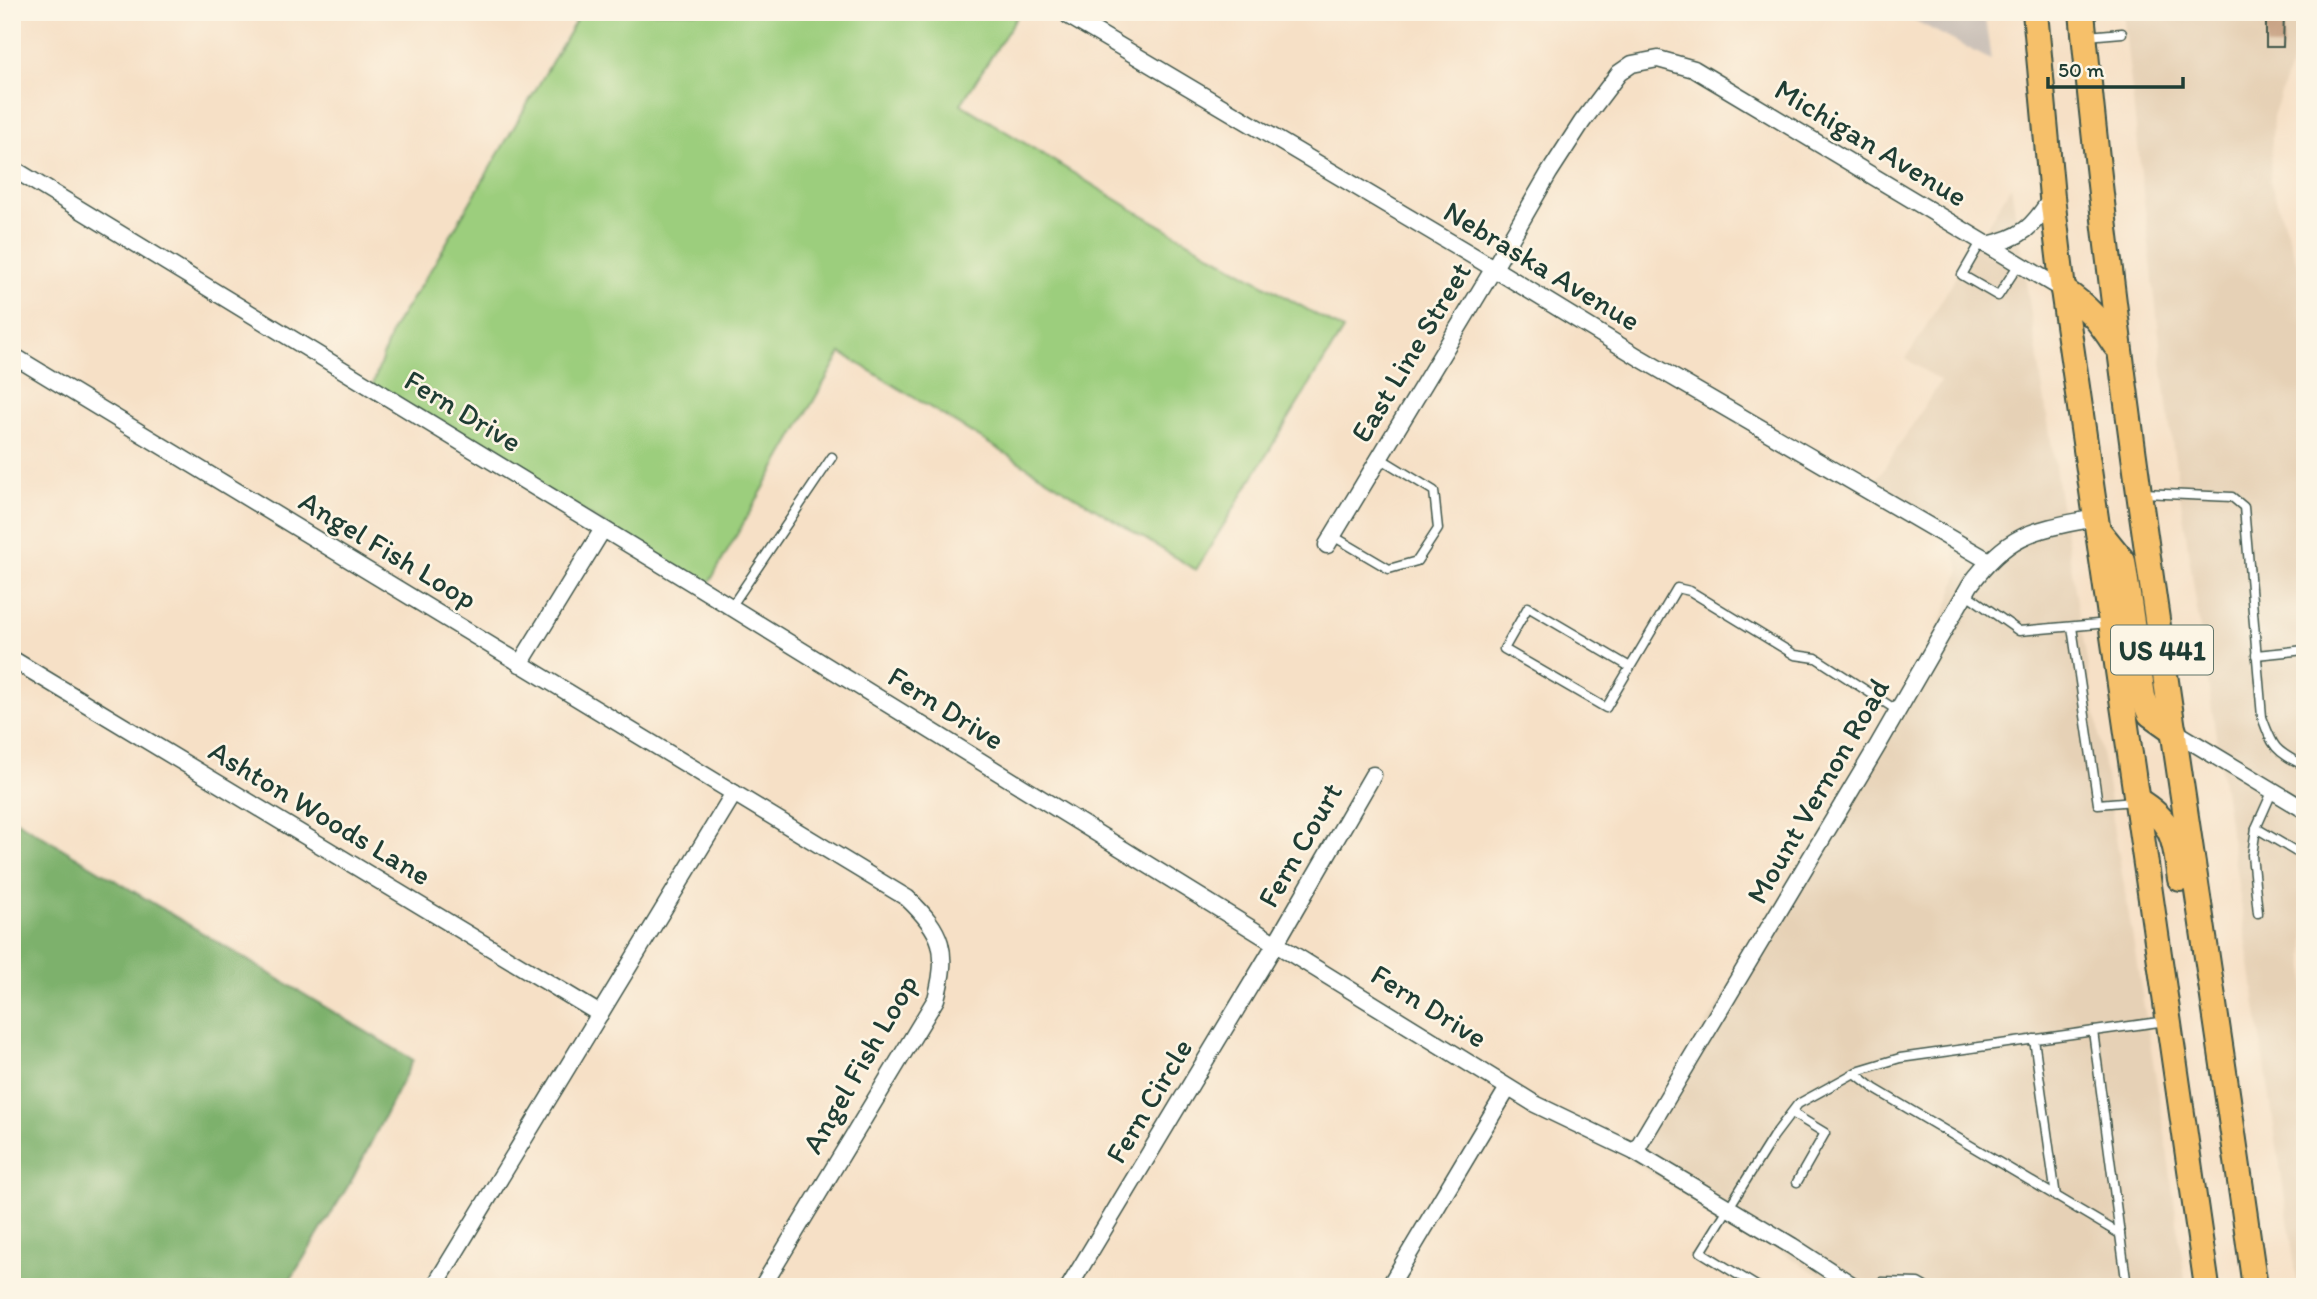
<svg xmlns="http://www.w3.org/2000/svg" width="2317" height="1299" font-family="Itim,sans-serif">
  <rect width="100%" height="100%" fill="#fcf5e5"/>
  <filter id="ink" filterUnits="userSpaceOnUse"><feTurbulence type="fractalNoise" baseFrequency=".0143" numOctaves="2"/><feDisplacementMap in="SourceGraphic" scale="14" xChannelSelector="R" yChannelSelector="G"/><feConvolveMatrix kernelMatrix="1 2 1 2 8 2 1 2 1" color-interpolation-filters="sRGB"/></filter>
  <filter id="wash" filterUnits="userSpaceOnUse"><feTurbulence type="fractalNoise" baseFrequency=".00686" numOctaves="4" result="noise"/><feDisplacementMap in="SourceGraphic" scale="28" xChannelSelector="R" yChannelSelector="G"/><feGaussianBlur stdDeviation="1.57" result="paint"/><feColorMatrix in="noise" values="0 0 0 0 0 0 0 0 0 0 0 0 0 0 0 0 0 1.4 0 .05"/><feComposite in="paint" operator="in"/></filter>
  <g filter="url(#wash)">
    <rect width="100%" height="100%" fill="#f6e0c6"/>
    <!-- built -->
    <g fill="#e6d1b6">
      <path d="M2123,12H2305V24L2273,116L2270,181L2305,286V1287H2298L2168,414Z"/>
      <path d="M2011,186L2062,511L2164,1127L2186,1287H1839L1629,1160L1756,938L1914,686L1947,607L1960,570L1952,545L1870,490L1941,381L1906,359Z"/>
    </g>
    <!-- industrial -->
    <path fill="#ccc2b9" d="M1899,12H1984L1991,60L1933,30Z"/>
    <!-- green -->
    <path fill="#9cce7d" stroke="#5e8658" stroke-width="2" d="M581,12H1020L961,104L1132,209L1343,330L1196,570L841,353L708,585L372,387L393,328L433,266Z"/>
    <!-- forest -->
    <path fill="#7db16c" stroke="#4e7750" stroke-width="2" d="M12,818L413,1060L353,1178L286,1287H12Z"/>
    <g id="blocks">
      <!-- building -->
      <path fill="#c7a183" d="M2266,12H2284L2283,47H2266Z"/>
    </g>
  </g>
  <g filter="url(#ink)">
    <use href="#blocks" fill-opacity="0" stroke="#3f554a" stroke-width="2"/>
    <g fill="none" stroke-linecap="round" stroke-linejoin="round">
      <!-- lane casing -->
      <g stroke="#3f554a" stroke-width="11">
        <g id="lane">
          <path d="M2087,36L2122,33"/>
          <path d="M1981,242L1962,275L1998,296L2019,264"/>
          <path d="M2143,493L2232,497L2244,507L2262,717C2273,748 2275,751 2305,766"/>
          <path d="M1333,536L1389,569L1417,561L1438,529L1434,491L1380,458"/>
          <path d="M1965,593L2019,631L2109,623"/>
          <path d="M731,607L832,457"/>
          <path d="M2072,627L2098,804L2134,801"/>
          <path d="M2256,655L2305,650"/>
          <path d="M1630,667L1528,607L1504,649L1606,708L1677,588L1690,591L1795,655L1816,658L1898,711"/>
          <path d="M2256,828L2305,857"/>
          <path d="M2258,913L2252,855L2256,828L2273,790"/>
          <path d="M2093,1031L2127,1287"/>
          <path d="M2034,1039L2056,1197"/>
          <path d="M1855,1073L1875,1089L2120,1234"/>
          <path d="M1792,1113L1825,1133L1797,1182"/>
          <path d="M1758,1287L1701,1252L1773,1137L1798,1104L1860,1070L1900,1058L2166,1021"/>
          <path d="M1878,1287L1881,1282L1918,1283L1925,1287"/>
        </g>
      </g>
      <!-- street casing -->
      <g stroke="#3f554a" stroke-width="19">
        <g id="street">
          <path d="M1069,16L1475,257L1640,358L1989,561"/>
          <path d="M12,168L697,586L1535,1104L1635,1152L1792,1246L1855,1287"/>
          <path d="M1987,245C2022,238 2033,227 2052,197"/>
          <path d="M12,355L907,898C943,932 949,951 936,999L762,1287"/>
          <path d="M1327,545L1494,268L1549,173L1582,122L1619,73L1632,64L1658,59L1694,69L2063,290"/>
          <path d="M12,659L600,1014"/>
          <path d="M520,664L603,529"/>
          <path d="M2174,731L2305,810"/>
          <path d="M1635,1152L1878,745L1970,585C2009,532 2034,530 2096,518"/>
          <path d="M434,1287L734,793"/>
          <path d="M1069,1287L1276,943L1373,775"/>
          <path d="M1389,1287L1508,1088"/>
        </g>
      </g>
      <!-- primary casing -->
      <g stroke="#3f554a" stroke-width="28">
        <g id="primary">
          <path d="M2035,12L2052,197L2063,290L2207,1287"/>
          <path d="M2082,12C2122,439 2196,862 2255,1287"/>
          <path d="M2063,290C2088,307 2099,320 2115,345"/>
          <path d="M2098,530L2123,561L2143,697L2150,714L2174,731"/>
          <path d="M2137,800C2174,822 2174,838 2180,879"/>
        </g>
      </g>
      <!-- lane -->
      <use href="#lane" stroke="#fff" stroke-width="8"/>
      <!-- street -->
      <use href="#street" stroke="#fff" stroke-width="16"/>
      <!-- primary -->
      <use href="#primary" stroke="#f6c06b" stroke-width="24"/>
    </g>
  </g>
  <g text-anchor="middle" stroke-width="5" stroke-linejoin="round" paint-order="stroke">
    <!-- shield labels -->
    <rect fill="#fcf5e5" stroke="#617469" stroke-width="2" x="2111" y="625.5" width="102" height="49" rx="5"/>
    <g font-size="28" font-weight="bold" fill="#1f3d34">
      <text x="2162" y="660">US 441</text>
    </g>
    <!-- street labels -->
    <g font-size="30" fill="#1f3d34" stroke="#fcf5e5">
      <text transform="translate(1871 143) rotate(31)" y="10">Michigan Avenue</text>
      <text transform="translate(1542 266) rotate(31)" y="10">Nebraska Avenue</text>
      <text transform="translate(1411 352) rotate(-59)" y="10">East Line Street</text>
      <text transform="translate(463 411) rotate(31)" y="10">Fern Drive</text>
      <text transform="translate(388 550) rotate(31)" y="10">Angel Fish Loop</text>
      <text transform="translate(946 708) rotate(32)" y="10">Fern Drive</text>
      <text transform="translate(1818 791) rotate(-60)" y="10">Mount Vernon Road</text>
      <text transform="translate(320 813) rotate(31)" y="10">Ashton Woods Lane</text>
      <text transform="translate(1300 845) rotate(-60)" y="10">Fern Court</text>
      <text transform="translate(1429 1006) rotate(32)" y="10">Fern Drive</text>
      <text transform="translate(860 1064) rotate(-60)" y="10">Angel Fish Loop</text>
      <text transform="translate(1149 1101) rotate(-59)" y="10">Fern Circle</text>
    </g>
  </g>
  <!-- margin -->
  <rect width="2317" height="1299" fill="none" stroke="#fcf5e5" stroke-width="42"/>
  <!-- scale -->
  <path d="M2048 77v10h135v-10" fill="none" stroke="#1f3d34" stroke-width="3.5"/>
  <text x="2058" y="77" font-size="21" fill="#1f3d34" stroke="#fcf5e5" stroke-width="5" paint-order="stroke">50 m</text>
</svg>
